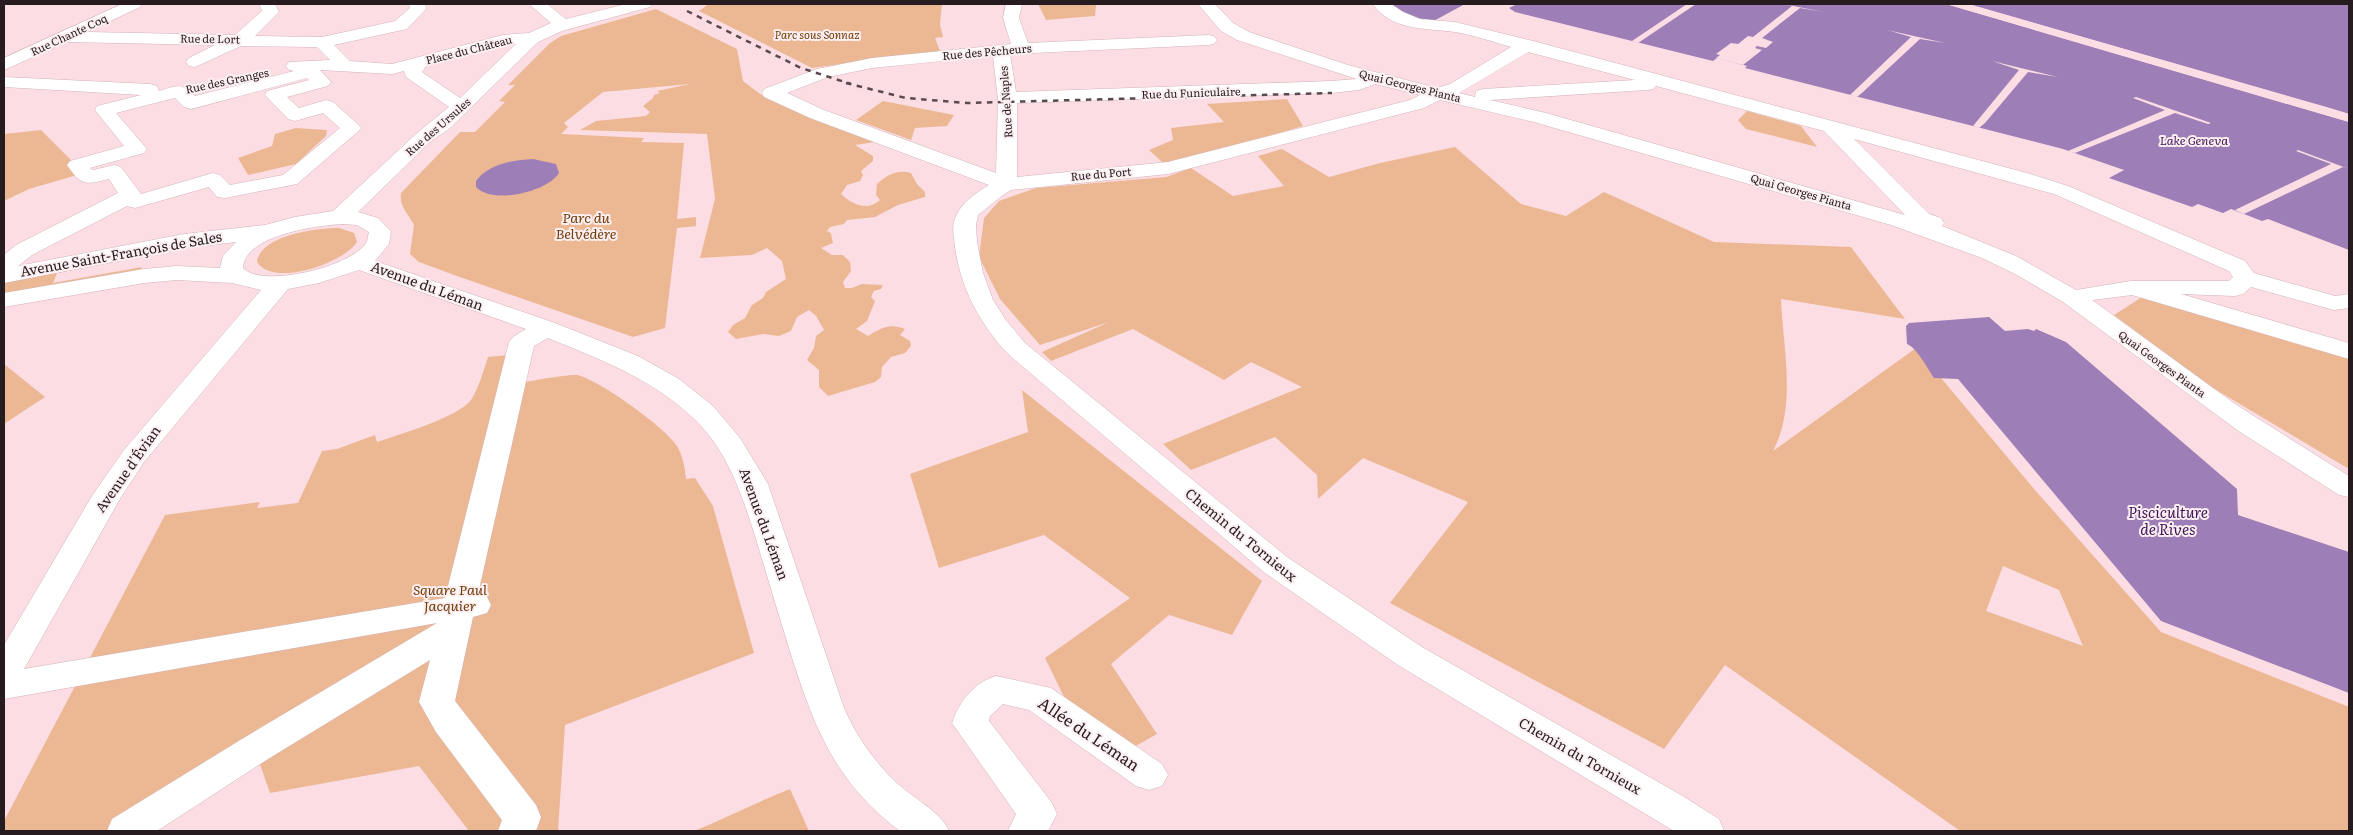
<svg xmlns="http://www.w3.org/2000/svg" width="2353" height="835" font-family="Literata,serif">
  <rect width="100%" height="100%" fill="#fcdde4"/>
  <!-- green -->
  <g fill="#ecb894" fill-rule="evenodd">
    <path d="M718,4H942L940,24L943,37L935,38L940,51L812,68L699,11L707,5Z"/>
    <path d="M1038,4H1148L1096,5L1095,16L1046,20Z"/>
    <path d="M656,9L737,49L743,81L760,94L787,107L875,142L855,145L873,156V161L861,171L863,175L860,181L847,185L841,194C852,204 867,212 880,200L876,195L877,184C887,175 897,169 911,173L917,184L925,192V197L898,205L875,217L847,220L844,224L830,227L827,231L831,233L833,243L821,248L832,255H843L850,262L851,271L843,282L845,288H852L862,284L883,285L881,289L874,291L871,297L875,301L867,321L856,329L868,336C881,328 890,323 905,329L900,335L910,341L911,346L905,353L891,357L882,367L881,377L875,382L828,396L819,387V370L807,360L814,348L816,336L824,330L816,316L809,310L797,317L791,331L779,336L763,334L736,339L728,332L733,325L745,318L752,305L763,298L766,292L786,279L782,261L767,248L752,255L700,258L715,199L707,134L580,130L596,121L646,116L650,112L643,106L653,98L654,95L660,93L657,91L690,84L603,92L564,123L568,127L561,134L644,138L641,142L684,143L677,219L696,217V226L677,228L665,328L633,337L454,275L419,262L410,254L414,225C408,213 399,207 401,193L460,132H475L505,102L499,101L515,85H508L550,43L561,36Z"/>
    <path d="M1287,99L1303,126L1221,150L1163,163L1149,150L1173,140L1171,128L1224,122L1207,104Z"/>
    <path d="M883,101L954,115L947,126L915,128L911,140L856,120Z"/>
    <path d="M1747,111L1801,126L1817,147L1746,129L1738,120Z"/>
    <path d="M296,128L327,130L326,136L296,164L248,175L238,158L272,146L275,134Z"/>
    <path d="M41,130L84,173L29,189L4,201V134Z"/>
    <path d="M1455,147L1521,204L1566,216L1604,192L1714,242L1851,247L1905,319L1781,299C1783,349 1797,405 1773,451L1916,348L2034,489L2161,632L2349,707V831H1960L1725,665L1664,749L1390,603L1468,502L1363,458L1318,499L1317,475L1275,437L1191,470L1163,444L1302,387L1251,362L1224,380L1133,329L1051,361L1042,352L1109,322L1040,345L1000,299L979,257L984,218L999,201L1036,188L1166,177L1191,168L1233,196L1284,186L1258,156L1282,149L1329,177L1380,163ZM2003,566L2059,590L2083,646L1986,611Z"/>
    <path d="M339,228L354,233L357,242C344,263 273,288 257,262C260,235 317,228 339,228Z"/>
    <path d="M145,254V256L57,273L53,283L142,267L141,269L4,295V281Z"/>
    <path d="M2142,297L2349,358V469L2208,385L2114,315Z"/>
    <path d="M519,354L512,384C526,382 566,374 577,375C598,379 666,428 677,446C683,456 685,468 686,479L695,478L713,506L754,653L565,725L558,831H469L419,766L270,793L255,750L126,831H4V821L165,515L260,502L257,508L298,503L322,451L337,449L375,435L377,442C400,434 457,418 471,400C479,388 483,372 488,357Z"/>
    <path d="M4,364L45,397L4,424Z"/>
    <path d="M1022,390L1262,581L1232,635L1169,615L1111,664L1157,734L1132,748L1068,705L1045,658L1130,598L1044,535L939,568L910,474L1028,432Z"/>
    <path d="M790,789L809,831H694C726,818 757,802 790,789Z"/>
  </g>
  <!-- water -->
  <g fill="#9d7eb7">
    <path d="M1390,4H1465L1430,23L1404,16Z"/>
    <path d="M1517,4H1946L2349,122V250L2268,219L2262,221L2231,209L2223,213L2198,204L2192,207L2109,178L2124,170L2063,149L1745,68L1747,66L1743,65L1717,58L1713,61L1515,12L1509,8Z"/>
    <path d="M1969,4H2349V114Z"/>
    <path d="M533,159L556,164L559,173C547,192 492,205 476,187V181C488,164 513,160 533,159Z"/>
    <path d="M1989,317L2005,331L2028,329L2034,331L2036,329L2066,342L2237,489L2238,515L2349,552V693L2161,621L1958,379L1934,378C1928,369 1917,348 1907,344L1906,326L1909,323Z"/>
  </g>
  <!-- pier -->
  <g fill="#fcdde4">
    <path d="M1687,4H1696L1638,43L1632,41Z"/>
    <path d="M1783,4L1824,12L1800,8L1762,38L1773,42L1766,48L1757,46L1755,48L1762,50L1743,65L1716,58L1720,55L1716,54L1731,43L1738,44L1748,36L1753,37L1792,6Z"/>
    <path d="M1946,4H1955L2245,88L2349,119V122Z"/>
    <path d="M1967,4L2330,108L2349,114V117Z"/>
    <path d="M1887,30L1945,43L1920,39L1863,92L1857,97L1850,95L1911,37Z"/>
    <path d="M1992,61L2058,77L2028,72L1985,123L1979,128L1973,126L2019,70Z"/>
    <path d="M2136,97L2211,123L2208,124L2175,113L2075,153L2068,151L2165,110L2133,98Z"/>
    <path d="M2298,150L2349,169L2343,167L2244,214L2235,210L2331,164L2296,151Z"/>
  </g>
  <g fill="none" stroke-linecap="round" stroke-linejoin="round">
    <!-- minor casing -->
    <g stroke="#d1b3b9" stroke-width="1">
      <g id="minor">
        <path d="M122,4H142L140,7L87,32L235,35L262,11L259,4H275L279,12L255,36L322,37L395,21L410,8L409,4H425L426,9L407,29L334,45L350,61L392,64L503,35L529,33L551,23L529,4H547L566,19L626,4H652L650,7L562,31L538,42L450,128L430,142L358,212L378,218L391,231L389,244L375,261L555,323L638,356L679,379L713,406L740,438L768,484L844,708C856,735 872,759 894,780C910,797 941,811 949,831H900C833,781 813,724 789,648C778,612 767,576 756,539C742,495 728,450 692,417C651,378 599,359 548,338L534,346L478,594L487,597L491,605L487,613L473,617L455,701L536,805L541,817L536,831H498L502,820L436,732L419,702L430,660L268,759L157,831H107L112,819L242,739L437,623L4,699V645L92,496L124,450L261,290L232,283L177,280L144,283L4,307V293L144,269L177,266L220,268L223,256L236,242L184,248L4,283V255L16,245L118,193L109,179C85,185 81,186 67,165L70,161L124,146L95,110L97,106L141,95L4,87V77L150,84L157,86L159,91C177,86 181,82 195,96L294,71L289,70L286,66L289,62L330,60L317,47L241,46L195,67L189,66L186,62L189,58L215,45L66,42L4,70V58ZM516,44L460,98L422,72L427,65L503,45ZM320,70L392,74L404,71L406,77L449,107L416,134L333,211L295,217L265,225L184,234L18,266L32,255L127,206L135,208L209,187L217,197L225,198L297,184L362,128L333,102L326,100L299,108L287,97L328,86L331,82ZM307,78L309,80L267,91L265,95L288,119L295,121L323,113L340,128L283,175L230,185L220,175L213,173L141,194L121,167L114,165L93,170L90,168L144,153L147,149L116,113L175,98L184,107L191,109ZM343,224L357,225L369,232C368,235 368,240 366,243C353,266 262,289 243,268C244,235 319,225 343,224ZM359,270L526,329L513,337L509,342L445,598L24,669L121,497L144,462L288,289L319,283Z"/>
        <path d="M1006,4H1022L1019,18L1028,43L1208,35L1214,36L1217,40L1214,44L1208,45L1010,54L1016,92L1331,81L1357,79L1237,40L1221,31L1198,4H1215L1233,23L1249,32L1348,65L1437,88L1450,84L1511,47C1493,42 1474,35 1455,32C1427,28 1391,31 1373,4H1391L1403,12L1420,19L1455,22L1533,41L2027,173L2068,186L2245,261L2254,273L2335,296L2349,294V308L2334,310L2251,287L2243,294L2235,296L2181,294L2349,343V359L2132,295L2092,300L2235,404L2349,476V497L2339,495L2240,432L2063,302L2017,275L1982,258L1891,225L1534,122L1440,100L1424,108L1168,174L1011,190L1003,195L978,215L976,225L977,242L983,273L993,300L1005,319L1025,343L1287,557L1422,647L1681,795L1719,819L1724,831H1674L1398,665L1265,573L1007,353C979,322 961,289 955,247C954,237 951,226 956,216C962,202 976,193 989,185L810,118L764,97L762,93L764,89L817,69L872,58L1011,44L1003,18ZM1528,52L1635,80L1483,89L1476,91L1475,97L1459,93ZM993,56L998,100L996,173L824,110L787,93L828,77L872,68ZM1375,84L1420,95L1410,100L1168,162L1017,177V103L1331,93L1359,90ZM1656,86L1824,131L1905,215L1546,113L1490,100L1647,90L1653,89ZM1854,139L2054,194L2229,271L2233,277L2229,281H2131L2076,290L2016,256L1942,226L1944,223L1941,218L1929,214Z"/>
        <path d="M996,676L1051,688L1162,764L1168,775L1162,786L1149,790L1136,786L1029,710L1003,704L990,716L989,721L1052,803L1057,814L1048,831H1008L1016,814L952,723C960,701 973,683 996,676Z"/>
      </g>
    </g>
    <!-- minor -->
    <use href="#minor" fill="#fff" fill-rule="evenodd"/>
    <!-- rail -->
    <g stroke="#5a4a4e" stroke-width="2.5" stroke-dasharray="5.5 5.5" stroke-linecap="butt">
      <path d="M687,11L801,68L851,84"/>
      <path d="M846,83L906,98L967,103L1332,93"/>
    </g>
  </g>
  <g text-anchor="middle" stroke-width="4" stroke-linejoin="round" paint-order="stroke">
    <!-- far-street labels -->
    <g font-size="11" fill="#261b1e" stroke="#fceff2">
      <text transform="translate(69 35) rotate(-25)" y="4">Rue Chante Coq</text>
      <text transform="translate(210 39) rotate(1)" y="4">Rue de Lort</text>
      <text transform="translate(469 50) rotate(-14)" y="4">Place du Château</text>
      <text transform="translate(987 52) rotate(-5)" y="4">Rue des Pêcheurs</text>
      <text transform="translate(227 81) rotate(-12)" y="4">Rue des Granges</text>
      <text transform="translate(1410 86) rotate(14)" y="4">Quai Georges Pianta</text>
      <text transform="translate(1191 93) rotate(-2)" y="4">Rue du Funiculaire</text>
      <text transform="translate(1006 102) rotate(-94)" y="4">Rue de Naples</text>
      <text transform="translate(438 127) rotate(-41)" y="4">Rue des Ursules</text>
      <text transform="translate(1101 174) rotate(-5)" y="4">Rue du Port</text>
      <text transform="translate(1801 192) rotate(16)" y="4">Quai Georges Pianta</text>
      <text transform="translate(2162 364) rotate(36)" y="4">Quai Georges Pianta</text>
    </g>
    <!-- far-park labels -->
    <g font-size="11" font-style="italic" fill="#713b07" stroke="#fceff2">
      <text x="817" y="39">Parc sous Sonnaz</text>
    </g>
    <!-- far-water labels -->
    <g font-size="12" font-style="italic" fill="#3e1358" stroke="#fceff2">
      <text x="2194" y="145">Lake Geneva</text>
    </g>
    <!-- park labels -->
    <g font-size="14" font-style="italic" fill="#713b07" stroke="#fceff2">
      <text x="586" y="223">Parc du<tspan x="586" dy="16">Belvédère</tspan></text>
      <text x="450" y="595">Square Paul<tspan x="450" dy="16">Jacquier</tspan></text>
    </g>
    <!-- street labels -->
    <g font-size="14" fill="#261b1e" stroke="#fceff2">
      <text transform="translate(121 254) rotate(-10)" y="5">Avenue Saint-François de Sales</text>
      <text transform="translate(427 286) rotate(20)" y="5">Avenue du Léman</text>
      <text transform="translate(128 469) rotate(-55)" y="5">Avenue d'Évian</text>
      <text transform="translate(764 524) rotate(70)" y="5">Avenue du Léman</text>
      <text transform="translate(1241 535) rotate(39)" y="5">Chemin du Tornieux</text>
      <text transform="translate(1580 756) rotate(30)" y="5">Chemin du Tornieux</text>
    </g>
    <!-- water labels -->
    <g font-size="15" font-style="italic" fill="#3e1358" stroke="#fceff2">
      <text x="2168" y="518">Pisciculture<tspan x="2168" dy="17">de Rives</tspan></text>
    </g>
    <!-- near-street labels -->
    <g font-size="16" fill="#261b1e" stroke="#fceff2">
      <text transform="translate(1089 734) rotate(34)" y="6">Allée du Léman</text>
    </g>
  </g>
  <!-- border -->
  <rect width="2353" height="835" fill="none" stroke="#261b1e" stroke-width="10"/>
</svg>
